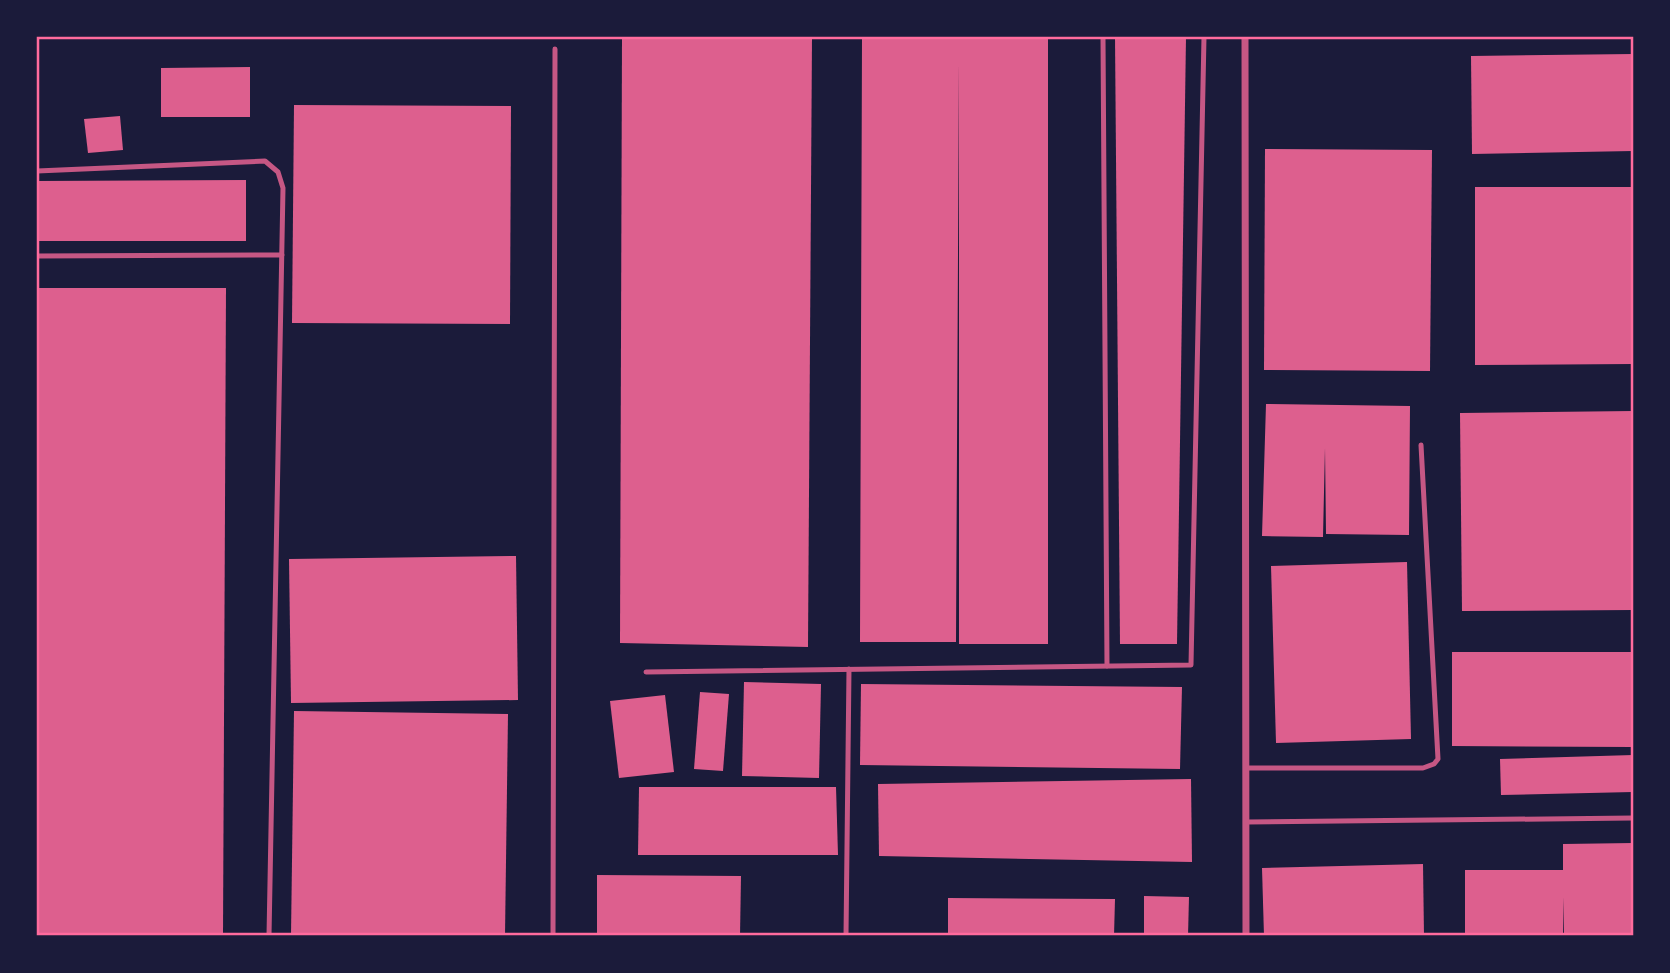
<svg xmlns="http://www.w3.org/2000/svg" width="1670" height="973" font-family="'DM Sans',sans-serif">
  <rect width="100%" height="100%" fill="#1b1b3a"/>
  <!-- building -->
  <g fill="#dd5f8e">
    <path d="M622,37H812L808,647L620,643Z"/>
    <path d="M862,37H1048V644H959V62L956,642H860Z"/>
    <path d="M1115,37H1186L1177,644H1120Z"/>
    <path d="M1633,54V151L1472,154L1471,56Z"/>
    <path d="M250,67V117H161V68Z"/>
    <path d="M294,105L511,106L510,324L292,323Z"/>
    <path d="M120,116L123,150L88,153L84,119Z"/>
    <path d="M1265,149L1432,150L1430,371L1264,370Z"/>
    <path d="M246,180V241H37V181Z"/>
    <path d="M1475,187H1633V364L1475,365Z"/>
    <path d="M37,288H226L223,936H37Z"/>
    <path d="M1266,404L1410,406L1409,535L1326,534L1325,448L1323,537L1262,536Z"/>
    <path d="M1633,411V610L1462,611L1460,413Z"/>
    <path d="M516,556L518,700L291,703L289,559Z"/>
    <path d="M1407,562L1411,739L1276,743L1271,566Z"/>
    <path d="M1452,652H1633V747L1452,746Z"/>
    <path d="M744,682L821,684L819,778L742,776Z"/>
    <path d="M861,684L1182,687L1180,769L860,765Z"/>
    <path d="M700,692L729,694L723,771L694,769Z"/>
    <path d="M665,695L674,772L619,778L610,701Z"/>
    <path d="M294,711L508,714L505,936H291Z"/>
    <path d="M1633,755V792L1501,795L1500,759Z"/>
    <path d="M1191,779L1192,862L879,856L878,784Z"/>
    <path d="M639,787H836L838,855H638Z"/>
    <path d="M1633,843V936H1564V897L1563,936H1465V870H1563V844Z"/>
    <path d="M1423,864L1424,936H1264L1262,868Z"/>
    <path d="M597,875L741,876L740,936H597Z"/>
    <path d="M1144,896L1189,897L1188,936H1144Z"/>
    <path d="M948,898L1115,899L1114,936H948Z"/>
  </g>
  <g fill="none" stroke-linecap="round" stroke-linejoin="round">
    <!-- service -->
    <g stroke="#c65784" stroke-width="5">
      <path d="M1103,37L1107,666"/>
      <path d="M37,171L265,161L278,172L283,188L269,936"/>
      <path d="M37,256L282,255"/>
      <path d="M646,672L1191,665L1204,37"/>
      <path d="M1247,768H1423L1434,764L1438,759L1421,445"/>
      <path d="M1247,822L1633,818"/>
      <path d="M553,936L555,49"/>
      <path d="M846,936L849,669"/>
    </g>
    <!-- minor -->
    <path stroke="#c65784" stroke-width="7" d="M1245,37L1246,936"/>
  </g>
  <!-- border -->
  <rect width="1670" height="973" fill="none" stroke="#1b1b3a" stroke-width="77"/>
  <rect x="38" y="38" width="1594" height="896" fill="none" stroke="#ff6b9d" stroke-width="2.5"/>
</svg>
